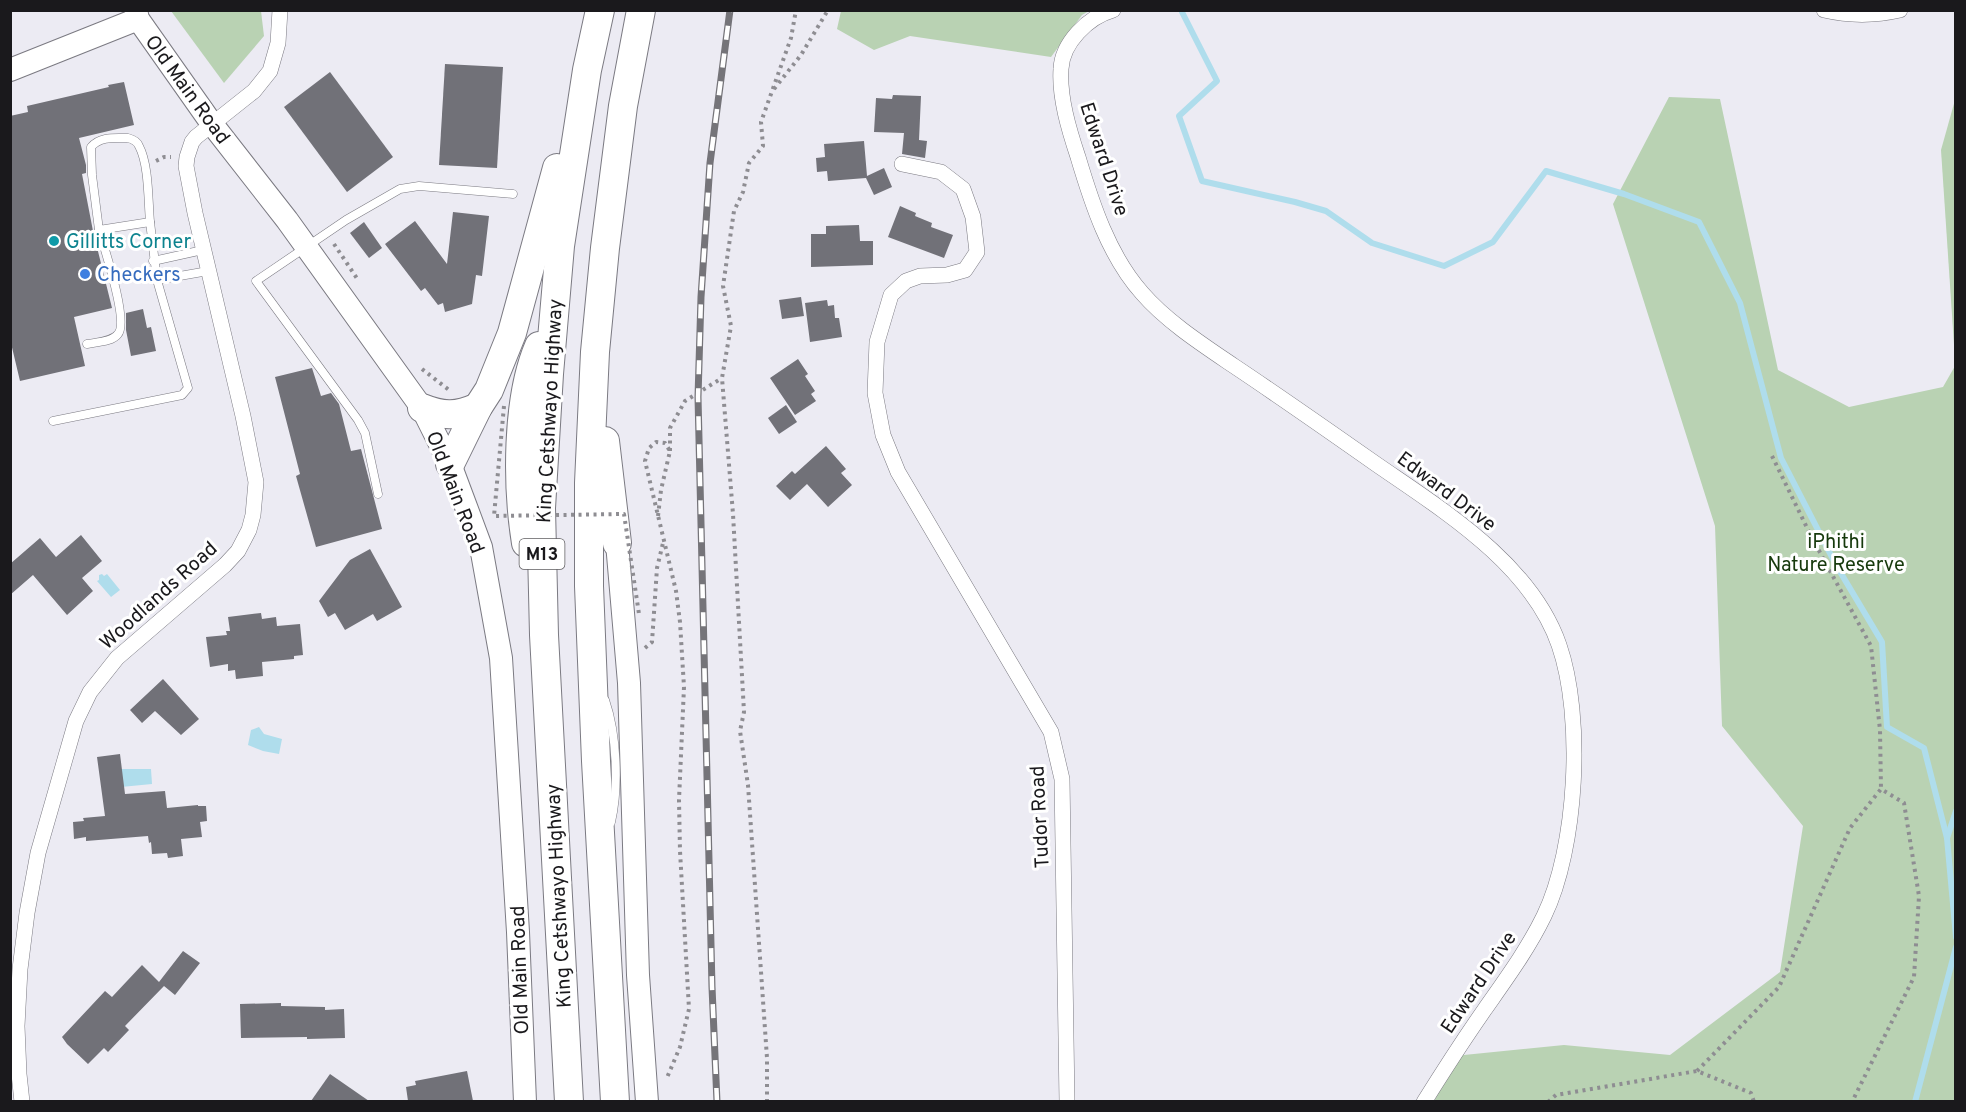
<svg xmlns="http://www.w3.org/2000/svg" width="1966" height="1112" font-family="Overpass,sans-serif">
  <rect width="100%" height="100%" fill="#ecebf3"/>
  <!-- green -->
  <g fill="#b9d2b3">
    <path d="M171,11H261L264,36L224,83Z"/>
    <path d="M841,11H1089L1082,15L1051,57L910,36L874,50L837,29Z"/>
    <path d="M1669,97L1720,99L1778,370L1849,407L1943,387L1955,366V1101L1434,1102L1454,1056L1564,1045L1670,1055L1780,972L1803,826L1722,726L1715,526L1613,204Z"/>
    <path d="M1955,100V360L1941,150Z"/>
  </g>
  <!-- water -->
  <g fill="#afddec">
    <path d="M102,574L104,576L107,574L120,590L111,597L97,581L99,580V575Z"/>
    <path d="M259,727L264,734L282,739L279,754L263,751L248,745L251,730Z"/>
    <path d="M119,769H151L152,784L121,787Z"/>
  </g>
  <g fill="none" stroke-linecap="round" stroke-linejoin="round">
    <!-- stream -->
    <g stroke="#afddec" stroke-width="6">
      <path d="M1182,12L1217,81L1179,116L1202,181L1295,202L1326,211L1372,243L1444,266L1493,242L1546,171L1624,194L1699,222L1740,303L1781,458L1836,565L1882,642L1887,727L1924,748L1947,838"/>
      <path d="M1956,811L1947,838L1956,937"/>
      <path d="M1915,1102L1956,947"/>
    </g>
  </g>
  <!-- building -->
  <g fill="#717178">
    <path d="M445,64L503,67L497,168L439,165Z"/>
    <path d="M330,72L393,157L347,192L284,107Z"/>
    <path d="M124,82L134,125L79,138L86,165V173L82,174L93,231L112,308L74,317L85,366L20,381L10,339V116L28,112L27,106L109,87L108,85Z"/>
    <path d="M893,95L921,96L919,140L927,141L925,158L902,154L904,133L874,132L876,98L892,99Z"/>
    <path d="M864,141L867,176L884,168L892,187L874,195L866,178L828,181L827,171L817,172L816,158L825,157L824,144Z"/>
    <path d="M900,206L916,213L915,216L932,223L931,227L953,235L944,258L888,237Z"/>
    <path d="M453,212L489,216L482,276L476,275L472,304L445,312L443,303L438,305L425,288L421,291L385,244L415,221L447,264Z"/>
    <path d="M364,222L382,248L369,258L350,233Z"/>
    <path d="M859,225L860,241H873V265L811,267V234H826V226Z"/>
    <path d="M801,297L804,316L782,319L779,300Z"/>
    <path d="M827,300L828,306L834,305L835,318H839L842,337L810,342L805,303Z"/>
    <path d="M143,309L147,328L151,327L156,351L131,356L126,330V313Z"/>
    <path d="M798,359L808,374L805,376L815,391L811,394L816,401L795,415L770,378Z"/>
    <path d="M312,368L321,396L331,393L339,404L351,451L361,449L382,529L316,547L296,476L300,474L275,377Z"/>
    <path d="M786,405L797,422L779,434L768,418Z"/>
    <path d="M826,446L846,469L841,473L852,485L828,507L807,484L790,500L776,486L792,471L795,474Z"/>
    <path d="M81,535L102,561L82,578L93,591L67,615L33,575L10,595V564L40,538L56,557Z"/>
    <path d="M370,549L402,607L377,621L373,614L345,630L335,613L328,617L319,601L350,560Z"/>
    <path d="M261,613L262,619L276,617L277,626L300,624L303,655L294,656V659L262,662L263,676L236,679L235,670L228,671V664L210,667L206,637L227,635L226,631H230L228,617Z"/>
    <path d="M163,679L199,719L181,735L155,711L142,723L130,710Z"/>
    <path d="M120,754L125,794L165,791L167,808L198,805V806H206L207,821L200,822L202,837L181,839L183,856L168,858L167,853L152,854L151,842L149,843L148,836L86,841V837L74,839L73,822L84,821L83,818L105,816L97,757Z"/>
    <path d="M183,951L200,963L175,995L164,986L125,1026L129,1030L108,1052L104,1048L88,1064L67,1044L62,1037L105,991L112,997L142,965L159,982Z"/>
    <path d="M281,1003V1006L325,1007V1010L344,1009L345,1038L307,1039V1037L241,1038L240,1004Z"/>
    <path d="M467,1071L473,1101H408L406,1087L416,1085L415,1081Z"/>
    <path d="M330,1074L369,1101H311Z"/>
  </g>
  <g fill="none" stroke-linecap="round" stroke-linejoin="round">
    <!-- lane casing -->
    <g stroke="#7b7a82" stroke-width="9">
      <g id="lane">
        <path d="M128,138C132,139 137,141 139,146C149,165 148,199 150,222L99,230L92,175L91,147C100,136 115,138 128,138Z"/>
        <path d="M153,261L203,250"/>
        <path d="M157,280L208,271"/>
        <path d="M87,344C97,342 112,342 118,334C129,322 104,247 99,230"/>
        <path d="M53,421L182,395L188,388L157,280L150,222"/>
        <path d="M378,494L365,433L358,420L256,281L346,220L400,189L419,186L513,194"/>
        <path d="M605,700C617,735 619,787 611,822"/>
      </g>
    </g>
    <!-- street casing -->
    <g stroke="#7b7a82" stroke-width="16">
      <g id="street">
        <path d="M1113,10C1088,17 1062,43 1061,69C1059,97 1069,130 1078,157C1092,204 1109,256 1142,293C1166,321 1203,345 1234,366C1282,398 1329,431 1376,464C1444,511 1531,564 1559,645C1584,717 1577,848 1544,916C1528,949 1506,979 1485,1009C1464,1039 1444,1070 1424,1102"/>
        <path d="M1824,10C1850,16 1874,16 1900,10"/>
        <path d="M902,164L941,172L963,189L973,217L977,252L965,270L947,275L920,276L906,281L891,295L877,342L875,393L883,435L898,472L1051,732L1062,779L1067,1102"/>
        <path d="M22,1102L19,1074L17,1026L20,969L27,913L38,853L76,721L90,692L117,658L225,565L238,551L249,530L253,515L256,482L243,416L195,213L186,166L187,157L192,142L196,137L254,91L270,71L278,43L280,10"/>
      </g>
    </g>
    <!-- secondary casing -->
    <g stroke="#7b7a82" stroke-width="24">
      <g id="secondary">
        <path d="M136,10L138,19L212,124L287,220L422,408L450,464L465,504L481,547L501,658L518,932L525,1102"/>
        <path d="M10,70L138,19"/>
        <path d="M617,543L629,683L638,975L647,1102"/>
      </g>
    </g>
    <!-- highway casing -->
    <g stroke="#7b7a82" stroke-width="30">
      <g id="highway">
        <path d="M422,408C444,417 457,416 478,407"/>
        <path d="M605,441L617,543"/>
        <path d="M450,464L478,407L489,390L512,333L557,168"/>
        <path d="M526,543C517,487 516,399 539,346"/>
        <path d="M569,1102L544,635L541,508L549,374L560,246L587,70L600,10"/>
        <path d="M615,1102L596,761L589,586V483L595,352L605,248L623,106L641,10"/>
      </g>
    </g>
    <!-- path -->
    <g stroke="#8e8d92" stroke-width="4" stroke-dasharray="3 4.5" stroke-linecap="butt">
      <path d="M774,89L801,55L828,10"/>
      <path d="M156,161L164,157H171"/>
      <path d="M334,244L358,280"/>
      <path d="M422,369L449,390"/>
      <path d="M670,451V428L685,401L722,378"/>
      <path d="M1772,456L1811,536L1871,646L1880,730L1881,789"/>
      <path d="M658,516L661,490L670,451L665,443L656,442L649,448L645,461L676,591L680,622L684,687L679,800L680,851L689,1009L680,1047L666,1080"/>
      <path d="M645,648L652,642L657,568L663,543"/>
      <path d="M1697,1071L1779,987L1850,828L1881,789L1904,803L1919,896L1914,977L1852,1102"/>
      <path d="M767,1102V1058L748,785L740,731L744,712L733,514L722,378L731,326L723,286L734,211L743,192L749,163L763,146L761,122L791,38L796,10"/>
      <path d="M1548,1102L1556,1095L1697,1071L1751,1093L1754,1102"/>
    </g>
    <!-- lane -->
    <use href="#lane" stroke="#fff" stroke-width="8"/>
    <!-- street -->
    <use href="#street" stroke="#fff" stroke-width="15"/>
    <!-- secondary -->
    <use href="#secondary" stroke="#fff" stroke-width="22"/>
    <!-- highway -->
    <use href="#highway" stroke="#fff" stroke-width="28"/>
    <!-- rail casing -->
    <g stroke="#757479" stroke-width="7">
      <path id="rail" d="M717,1102L712,987L698,397L701,297L710,163L730,10"/>
    </g>
    <!-- rail -->
    <use href="#rail" stroke="#fff" stroke-width="4.5" stroke-dasharray="14" stroke-linecap="butt"/>
    <!-- path-bridge -->
    <path stroke="#8e8d92" stroke-width="4" stroke-dasharray="3 4.5" stroke-linecap="butt" d="M504,406L494,516L624,514L639,614"/>
  </g>
  <!-- markers -->
  <circle fill="#0f9aa8" stroke="#fff" stroke-width="2" cx="54" cy="241" r="6"/>
  <circle fill="#3f7fe0" stroke="#fff" stroke-width="2" cx="85" cy="274" r="6"/>
  <g text-anchor="middle" stroke-width="6" stroke-linejoin="round" paint-order="stroke">
    <!-- shield labels -->
    <rect fill="#fff" stroke="#5f5e60" stroke-width="1.5" x="519.5" y="539" width="45" height="30" rx="4.5"/>
    <g font-size="18" font-weight="bold" fill="#1a191c">
      <text x="542" y="560">M13</text>
    </g>
    <!-- street labels -->
    <g font-size="20" fill="#1a191c" stroke="#fff">
      <text transform="translate(188 89) rotate(54)" y="7">Old Main Road</text>
      <text transform="translate(1105 159) rotate(72)" y="7">Edward Drive</text>
      <text transform="translate(549 411) rotate(-87)" y="7">King Cetshwayo Highway</text>
      <text transform="translate(1447 491) rotate(37)" y="7">Edward Drive</text>
      <text transform="translate(456 492) rotate(69)" y="7">Old Main Road</text>
      <text transform="translate(158 595) rotate(-42)" y="7">Woodlands Road</text>
      <text transform="translate(1039 817) rotate(-93)" y="7">Tudor Road</text>
      <text transform="translate(558 896) rotate(-93)" y="7">King Cetshwayo Highway</text>
      <text transform="translate(519 970) rotate(-92)" y="7">Old Main Road</text>
      <text transform="translate(1478 982) rotate(-56)" y="7">Edward Drive</text>
    </g>
    <!-- culture labels -->
    <g font-size="20" fill="#0d838f" stroke="#fff" text-anchor="start">
      <text x="66" y="248">Gillitts Corner</text>
    </g>
    <!-- shop labels -->
    <g font-size="20" fill="#366cbe" stroke="#fff" text-anchor="start">
      <text x="97" y="281">Checkers</text>
    </g>
    <!-- park labels -->
    <g font-size="20" fill="#16390c" stroke="#fff">
      <text x="1836" y="548">iPhithi<tspan x="1836" dy="23">Nature Reserve</tspan></text>
    </g>
  </g>
  <!-- border -->
  <rect width="1966" height="1112" fill="none" stroke="#1a191c" stroke-width="24"/>
</svg>
